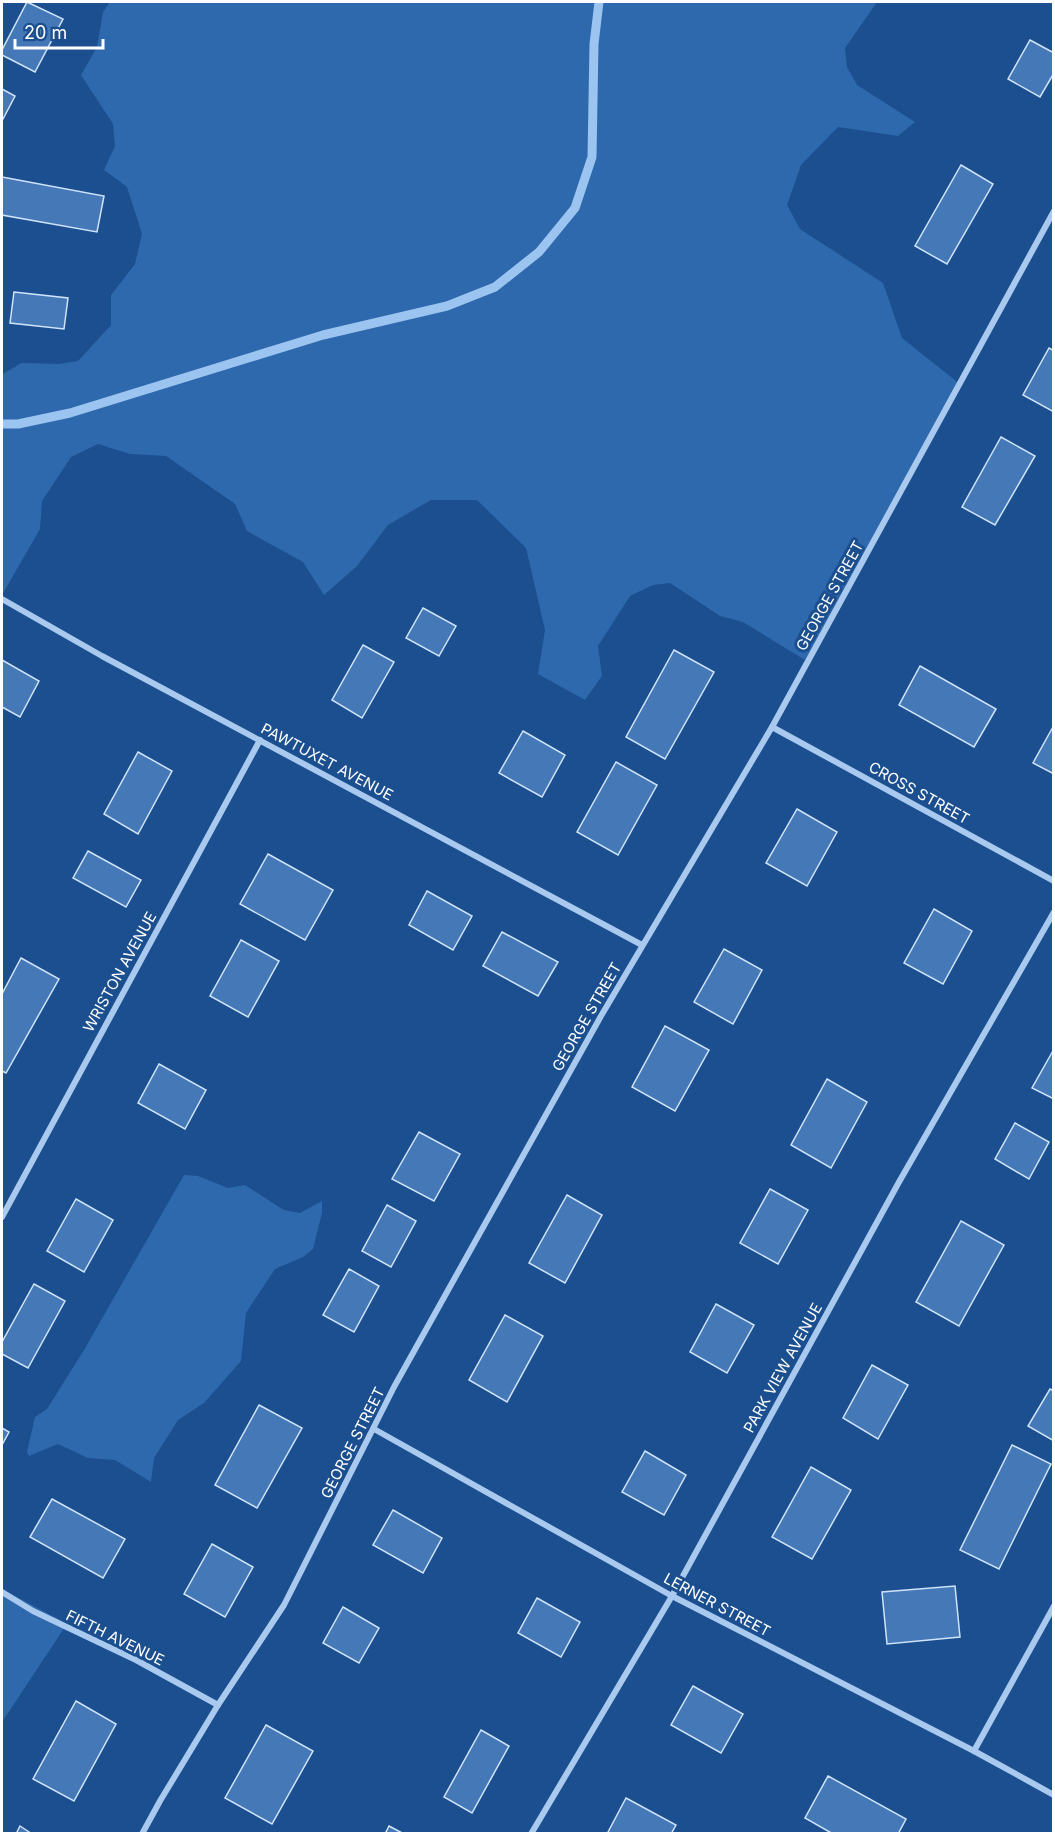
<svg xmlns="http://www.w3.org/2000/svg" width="1055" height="1835" font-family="Inter,sans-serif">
  <rect width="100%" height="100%" fill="#1b4f8f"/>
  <!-- green -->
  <g fill="#2e69ad">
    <path d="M110,2H877L845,48L847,67L857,85L915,122L898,136L838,127L801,165L787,205L800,229L883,283L902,338L961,385L805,660L743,622L720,616L670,583L653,585L630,596L598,646L602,676L585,700L538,674L545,630L526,548L477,500H431L388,525L357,566L324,595L303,562L247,531L235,504L166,456L130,454L98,444L71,457L42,501L40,529L2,595V377L3,374L21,363L58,364L78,361L111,325V295L135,264L142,234L127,187L104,170L115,146L113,124L81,75L97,47L103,12Z"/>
    <path d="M184,1175L198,1176L228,1188L245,1185L284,1210L300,1213L322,1201V1213L313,1249L303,1257L275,1269L246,1313L241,1361L204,1403L178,1420L154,1458L151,1482L115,1460L88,1458L58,1444L29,1456L27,1452L35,1417L47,1409L84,1350Z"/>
    <path d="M2,1589L60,1620L65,1627L2,1722Z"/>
  </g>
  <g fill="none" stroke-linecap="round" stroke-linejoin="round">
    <!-- stream -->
    <path stroke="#9cc4f0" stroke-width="9" d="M2,424H18L70,413L323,335L447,306L495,287L539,252L575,208L592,157L594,44L599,2"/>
  </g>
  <!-- building -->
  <g fill="#4478b7" stroke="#cfe3fa" stroke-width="1.5">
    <path d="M27,2L63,19L35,72L2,55V50Z"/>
    <path d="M1030,40L1054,53V73L1040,97L1008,79Z"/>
    <path d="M2,89L15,96L2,121Z"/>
    <path d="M961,165L993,184L947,264L915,246Z"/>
    <path d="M2,177L104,196L97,232L2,215Z"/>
    <path d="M14,292L68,298L64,329L10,323Z"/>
    <path d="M1049,348L1054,351V412L1023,395Z"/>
    <path d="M1001,437L1035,456L995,525L962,507Z"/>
    <path d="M423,608L456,626L439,656L406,638Z"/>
    <path d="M363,645L394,662L362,718L332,700Z"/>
    <path d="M674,650L714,672L665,759L626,737Z"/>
    <path d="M2,660L39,681L20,717L2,707Z"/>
    <path d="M920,666L996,709L974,747L899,705Z"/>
    <path d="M1054,725V774L1033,763Z"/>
    <path d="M523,731L565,755L542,797L499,773Z"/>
    <path d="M138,752L172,771L138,834L104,814Z"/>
    <path d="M616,762L657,785L618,855L577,832Z"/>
    <path d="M797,809L837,832L807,886L766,863Z"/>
    <path d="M88,851L141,880L126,907L73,878Z"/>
    <path d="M268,854L333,890L305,940L240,904Z"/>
    <path d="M427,891L472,916L453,950L409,925Z"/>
    <path d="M934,909L972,931L943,984L904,963Z"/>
    <path d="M502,932L558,962L538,996L483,966Z"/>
    <path d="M241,940L279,961L248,1017L210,996Z"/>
    <path d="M724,949L762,970L733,1024L694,1002Z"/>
    <path d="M21,958L59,979L6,1073L2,1071V994Z"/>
    <path d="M665,1026L709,1050L675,1111L632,1087Z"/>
    <path d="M1054,1049V1099L1032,1088Z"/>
    <path d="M159,1064L206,1090L185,1129L138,1103Z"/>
    <path d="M827,1079L867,1102L831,1168L791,1145Z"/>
    <path d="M1015,1123L1049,1142L1029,1179L995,1159Z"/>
    <path d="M419,1132L460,1154L434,1201L392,1179Z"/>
    <path d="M770,1189L808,1210L778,1264L740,1243Z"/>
    <path d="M567,1195L602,1215L565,1283L529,1263Z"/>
    <path d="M76,1199L113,1220L84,1272L47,1251Z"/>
    <path d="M387,1205L416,1221L391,1267L362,1251Z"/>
    <path d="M961,1221L1004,1245L959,1326L916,1302Z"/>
    <path d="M349,1269L379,1286L354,1332L323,1315Z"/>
    <path d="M34,1284L65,1301L28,1368L2,1354V1342Z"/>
    <path d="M716,1304L754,1325L727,1373L690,1352Z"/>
    <path d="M505,1315L543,1336L507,1402L469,1380Z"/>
    <path d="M872,1365L908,1385L878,1439L843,1418Z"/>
    <path d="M1050,1389L1054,1391V1441L1028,1426Z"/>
    <path d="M259,1405L302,1428L257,1508L215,1485Z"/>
    <path d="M2,1428L9,1432L2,1445Z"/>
    <path d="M1012,1445L1051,1464L999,1569L960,1550Z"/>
    <path d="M645,1451L686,1475L664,1515L622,1492Z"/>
    <path d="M811,1467L851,1490L812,1559L772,1537Z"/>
    <path d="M52,1499L125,1539L103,1578L30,1537Z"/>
    <path d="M393,1510L442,1538L423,1573L373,1545Z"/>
    <path d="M212,1544L253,1567L225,1617L184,1594Z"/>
    <path d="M955,1586L960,1637L887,1644L882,1592Z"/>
    <path d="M537,1598L580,1622L561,1657L518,1633Z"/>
    <path d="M343,1607L379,1628L359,1663L323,1643Z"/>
    <path d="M693,1686L743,1714L721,1753L671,1725Z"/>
    <path d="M76,1701L116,1724L74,1801L33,1779Z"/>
    <path d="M266,1725L313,1751L272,1824L225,1798Z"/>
    <path d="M481,1730L509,1746L472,1813L444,1797Z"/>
    <path d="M828,1776L906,1819L898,1834H833L805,1818Z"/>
    <path d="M626,1798L676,1825L671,1834H607Z"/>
    <path d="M20,1826L32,1834H16Z"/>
    <path d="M389,1826L404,1834H385Z"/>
  </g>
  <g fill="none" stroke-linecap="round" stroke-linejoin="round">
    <!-- minor -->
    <g stroke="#a9c9ee" stroke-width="6">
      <path d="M2,599L102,656L642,945"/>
      <path d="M772,727L1054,881"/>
      <path d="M2,1217L260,740"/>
      <path d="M374,1429L672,1596L974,1751L1054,1795"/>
      <path d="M2,1592L33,1611L136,1660L218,1705"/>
      <path d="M974,1751L1054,1606"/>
      <path d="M142,1834L160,1801L218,1705L284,1605L394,1387L601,1016L772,727L1054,211"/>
      <path d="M531,1834L672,1596L899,1182L1054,912"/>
    </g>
  </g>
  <g text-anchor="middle" stroke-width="6" stroke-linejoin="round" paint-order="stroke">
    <!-- street labels -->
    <g font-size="15" fill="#fff" stroke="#1b4f8f">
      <text transform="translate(830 596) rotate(-61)" y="5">GEORGE STREET</text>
      <text transform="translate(327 762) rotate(28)" y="5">PAWTUXET AVENUE</text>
      <text transform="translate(919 793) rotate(29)" y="5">CROSS STREET</text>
      <text transform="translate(120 972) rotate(-61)" y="5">WRISTON AVENUE</text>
      <text transform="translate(587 1017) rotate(-60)" y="5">GEORGE STREET</text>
      <text transform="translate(783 1368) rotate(-61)" y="5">PARK VIEW AVENUE</text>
      <text transform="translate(353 1443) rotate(-63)" y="5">GEORGE STREET</text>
      <text transform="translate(717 1605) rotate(28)" y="5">LERNER STREET</text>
      <text transform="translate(115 1638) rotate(26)" y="5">FIFTH AVENUE</text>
    </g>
  </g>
  <!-- border -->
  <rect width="1055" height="1835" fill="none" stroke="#ffffff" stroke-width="6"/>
  <!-- scale -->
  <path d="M15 39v9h88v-9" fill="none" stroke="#ffffff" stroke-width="3"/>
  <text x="24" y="39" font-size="18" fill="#ffffff" stroke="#1b4f8f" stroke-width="4.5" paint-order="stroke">20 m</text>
</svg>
